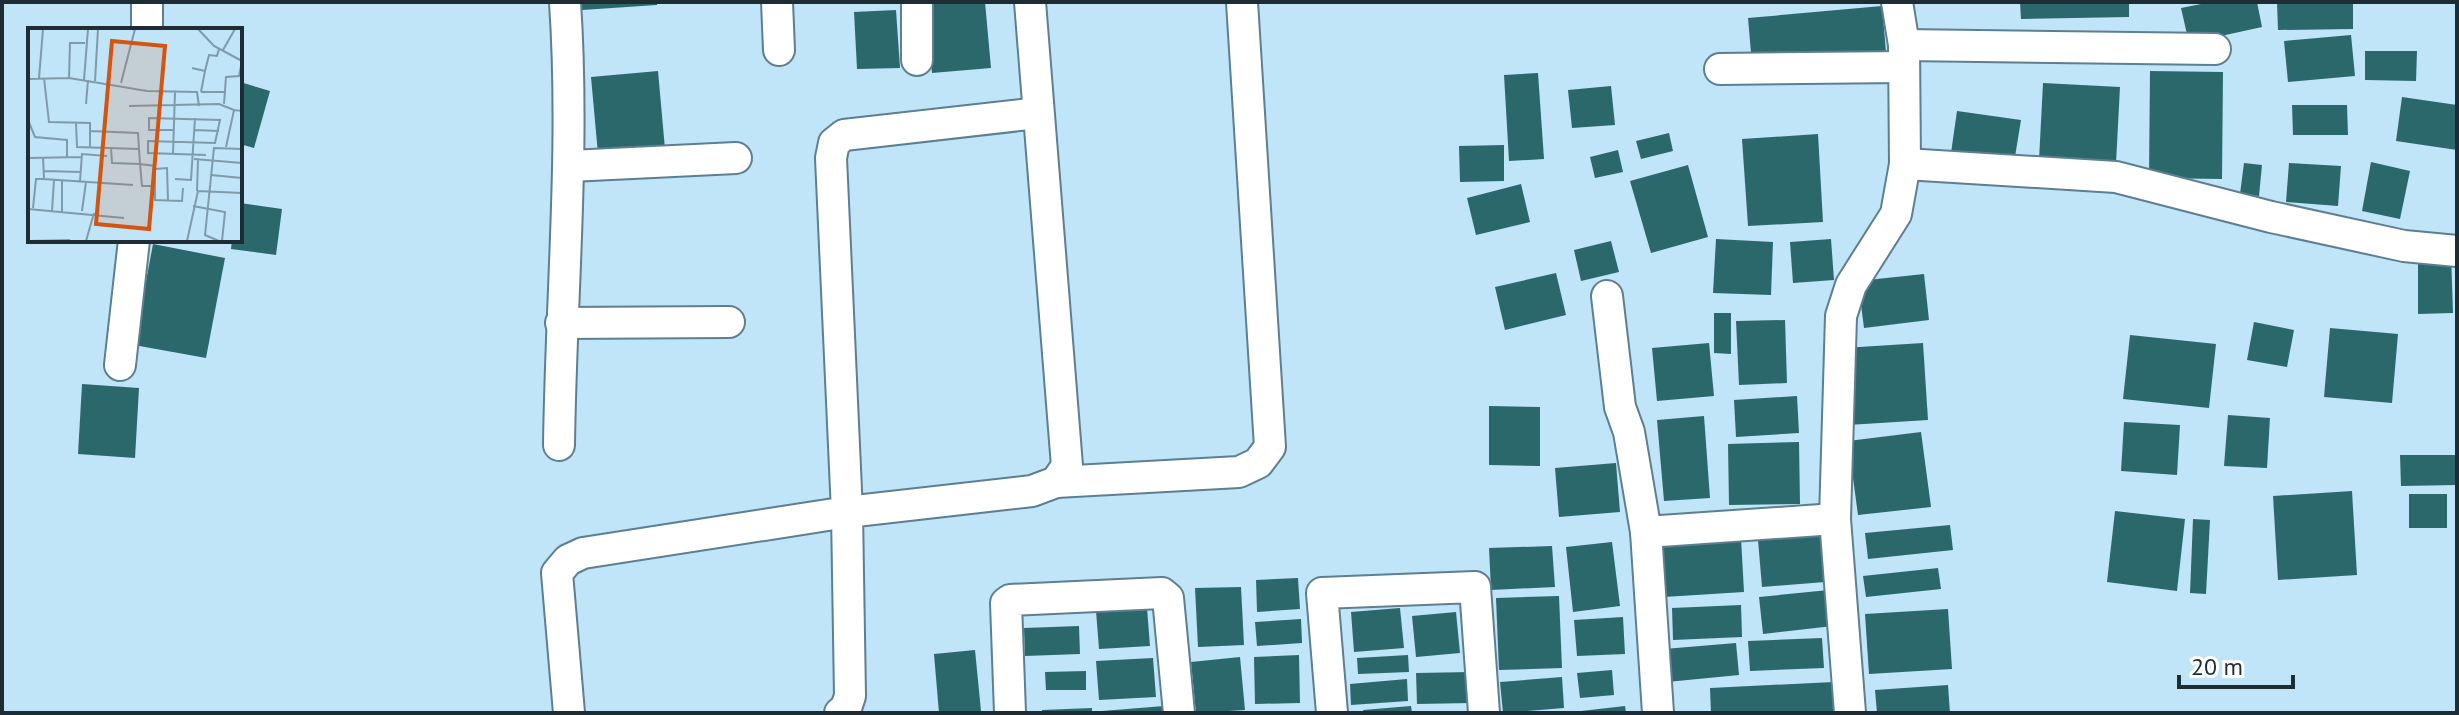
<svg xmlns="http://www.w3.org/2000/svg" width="2459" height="715" font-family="'PT Sans',sans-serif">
  <rect width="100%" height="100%" fill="#c0e4f8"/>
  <!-- building -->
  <g fill="#2b686c">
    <path d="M582,2H657V5L582,10Z"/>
    <path d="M926,2H985L991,68L932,73Z"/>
    <path d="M2020,2H2129V17L2021,19Z"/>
    <path d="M2211,2H2257L2262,27L2189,43L2181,8Z"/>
    <path d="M2277,2H2353V29L2278,30Z"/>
    <path d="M1882,6L1886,52L1752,64L1748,18Z"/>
    <path d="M896,10L900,68L857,69L854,12Z"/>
    <path d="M2351,35L2355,76L2288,82L2284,41Z"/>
    <path d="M2365,51H2417L2416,81L2365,80Z"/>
    <path d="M658,71L665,149L598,154L591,77Z"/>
    <path d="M2150,71L2223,72L2222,179L2149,178Z"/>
    <path d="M1538,73L1544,159L1509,161L1504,75Z"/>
    <path d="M240,82L270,91L254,148L240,144Z"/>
    <path d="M2043,83L2120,87L2116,163L2039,160Z"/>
    <path d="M1611,86L1615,125L1572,128L1568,90Z"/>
    <path d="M2402,97L2457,105V150L2396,141Z"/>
    <path d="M2292,105H2347L2348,135H2293Z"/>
    <path d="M1957,111L2021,120L2013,169L1950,160Z"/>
    <path d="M1669,133L1673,151L1641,159L1636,141Z"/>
    <path d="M1818,134L1823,222L1748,226L1742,139Z"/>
    <path d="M1504,145V181L1460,182L1459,146Z"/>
    <path d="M1618,150L1623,172L1595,178L1590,157Z"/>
    <path d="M2371,162L2410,171L2400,219L2362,211Z"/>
    <path d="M2244,163L2262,165L2259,196L2240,194Z"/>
    <path d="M2289,163L2341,166L2338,206L2286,202Z"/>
    <path d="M1688,165L1708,237L1651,253L1630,181Z"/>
    <path d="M1521,184L1530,222L1476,235L1467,198Z"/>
    <path d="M240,203L282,209L276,255L231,249L232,240H240Z"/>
    <path d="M1716,239L1773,242L1771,295L1713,293Z"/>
    <path d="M1831,239L1834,280L1793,283L1790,242Z"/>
    <path d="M1611,241L1619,272L1581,281L1574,250Z"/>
    <path d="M153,244L225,258L206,358L134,345Z"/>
    <path d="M2418,254H2451L2453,313L2418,314Z"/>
    <path d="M1556,273L1566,315L1505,330L1495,287Z"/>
    <path d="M1924,274L1929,320L1864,328L1858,281Z"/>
    <path d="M1714,313H1731V354L1714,353Z"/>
    <path d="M1785,320L1787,383L1739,385L1736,321Z"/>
    <path d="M2254,322L2294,330L2287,367L2247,360Z"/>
    <path d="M2330,328L2398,334L2392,403L2324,397Z"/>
    <path d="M2130,335L2216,344L2209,408L2123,399Z"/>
    <path d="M1709,343L1714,396L1657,401L1652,348Z"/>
    <path d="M1923,343L1928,420L1848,425L1843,348Z"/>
    <path d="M82,384L139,388L135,458L78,454Z"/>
    <path d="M1797,396L1799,433L1736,437L1734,400Z"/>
    <path d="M1489,406L1540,407V466L1489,465Z"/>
    <path d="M2228,415L2270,418L2267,468L2224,466Z"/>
    <path d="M1704,416L1710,498L1664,501L1657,420Z"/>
    <path d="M2124,422L2180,425L2177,475L2121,471Z"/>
    <path d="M1921,432L1931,507L1858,515L1848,441Z"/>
    <path d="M1799,442L1800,504L1729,505L1728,444Z"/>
    <path d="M2400,455H2457V485L2401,486Z"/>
    <path d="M1616,463L1620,512L1559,517L1555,468Z"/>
    <path d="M2352,491L2357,575L2278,580L2273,496Z"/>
    <rect x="2409" y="494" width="38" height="34"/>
    <path d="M2115,511L2185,519L2177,591L2107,582Z"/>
    <path d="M2193,519L2210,520L2206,594L2190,593Z"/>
    <path d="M1950,525L1953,550L1868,559L1865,533Z"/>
    <path d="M1821,534L1825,582L1762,587L1758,540Z"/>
    <path d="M1741,538L1744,592L1664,597L1660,544Z"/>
    <path d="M1612,542L1620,606L1573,612L1566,547Z"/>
    <path d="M1552,546L1555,587L1491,590L1489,548Z"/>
    <path d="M1938,568L1941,589L1866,597L1863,576Z"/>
    <path d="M1298,578L1300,609L1257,612L1256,580Z"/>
    <path d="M1241,587L1244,645L1198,647L1195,588Z"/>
    <path d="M1829,590L1833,626L1763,634L1759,597Z"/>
    <path d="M1559,596L1562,668L1499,670L1496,598Z"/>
    <path d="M1741,605L1742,637L1673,640L1672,608Z"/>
    <path d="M1147,608L1150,646L1099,649L1096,611Z"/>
    <path d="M1400,608L1404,648L1354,652L1351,612Z"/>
    <path d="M1948,609L1952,669L1869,674L1865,614Z"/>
    <path d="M1456,612L1460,653L1416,657L1412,616Z"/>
    <path d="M1623,617L1625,654L1577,656L1574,620Z"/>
    <path d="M1301,619L1302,643L1257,646L1255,622Z"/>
    <path d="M1079,626L1080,654L1025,656L1024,628Z"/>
    <path d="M1822,638L1824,668L1750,671L1748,641Z"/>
    <path d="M1736,643L1739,675L1667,682L1664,649Z"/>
    <path d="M975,650L981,711L939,713L934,654Z"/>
    <path d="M1299,655L1300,703L1255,704L1254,657Z"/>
    <path d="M1408,655L1409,672L1358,674L1357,658Z"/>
    <path d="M1240,657L1245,710L1196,713L1191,662Z"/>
    <path d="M1153,658L1156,697L1099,700L1096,661Z"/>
    <path d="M1612,670L1614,695L1580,698L1577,673Z"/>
    <path d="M1086,671V690H1046L1045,672Z"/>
    <path d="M1471,672V703L1417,704L1416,673Z"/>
    <path d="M1562,677L1564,708L1503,713L1500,682Z"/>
    <path d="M1407,679L1408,701L1351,705L1350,684Z"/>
    <path d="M1834,682L1835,712L1711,713L1710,688Z"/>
    <path d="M1948,685L1950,713H1877L1875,690Z"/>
    <path d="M1164,706L1165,713H1102V711Z"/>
    <path d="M1411,706L1412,713H1364L1363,710Z"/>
    <path d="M1625,706L1626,713H1581V711Z"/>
    <path d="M1092,708V713H1042V710Z"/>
  </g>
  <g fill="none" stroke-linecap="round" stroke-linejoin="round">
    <!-- minor casing -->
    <g stroke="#5d7f90" stroke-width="34">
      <g id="minor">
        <path d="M147,2V30"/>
        <path d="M777,2L779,50"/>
        <path d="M1904,45L2215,49"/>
        <path d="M917,60V2"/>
        <path d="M1720,69L1904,67"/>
        <path d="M1905,164L2116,177L2271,217L2404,246L2457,251"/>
        <path d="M570,166L736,158"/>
        <path d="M1607,296L1620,407L1629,432L1646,532L1658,713"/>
        <path d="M561,323L729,322"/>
        <path d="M120,365L134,240"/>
        <path d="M559,445C561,297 575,150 565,2"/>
        <path d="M1056,482L1239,472L1258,463L1270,447L1242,2"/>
        <path d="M1646,532L1835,519"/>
        <path d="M569,713L557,573L568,560L583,553L847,512L831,158L834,143L844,135L1038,113"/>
        <path d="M840,713L846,708L850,696L847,512L1032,491L1056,482L1067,466L1030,2"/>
        <path d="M1010,713L1006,603L1010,600L1162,593L1168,598L1179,713"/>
        <path d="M1332,713L1322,593L1475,587L1484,713"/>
        <path d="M1850,713L1835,519L1841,316L1851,285L1896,214L1905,164L1904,45L1897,2"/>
      </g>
    </g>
    <!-- minor -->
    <use href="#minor" stroke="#fff" stroke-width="30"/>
  </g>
  <!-- overview -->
  <g transform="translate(28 28)">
    <rect width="214" height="214" fill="#c0e4f8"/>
    <path fill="none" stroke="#7f9baa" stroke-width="2" d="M170,1L186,18L214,33M195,22L207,1M164,40L177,43L173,64M177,43L181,27L189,28L191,21M11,50L15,1M16,50L21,94L62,95V119M41,50L42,15H57M0,51L41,50L119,63L169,64L171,78M56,52L60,1M67,53L70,1M93,55L107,1M173,64H198M58,76L60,52M196,76L198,49L211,48L214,33M101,78L191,76L206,82M0,92L7,109L39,112V129M48,95L49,119L111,121L112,136L127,138V172L154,173L155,160M146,102H121V90L192,92L187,115L120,113V125L178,127M166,102L191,103M62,103L110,105L111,121M198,119L206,82L214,83M83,120L84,135L112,136L114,158H126M145,126L147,64M15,129L16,151L105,157M0,130L54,129M166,131L214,135M127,141L139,140L140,172M16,143L53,144M183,147L214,150M147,151L163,152L167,90M34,153V184M52,153L54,126L79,128M169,163L170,132M165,178L197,184L194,213M5,180L8,151H16M0,181L96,190M24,183L26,152M54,183L58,154M1,213L42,212M58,213L66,185M159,213L170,163L214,165M191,213L177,207L186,120L214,121"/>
    <path fill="#d45510" fill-opacity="0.15" stroke="#d45510" stroke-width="4" d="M84,13L137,18L121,201L68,196Z"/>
    <rect width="214" height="214" fill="none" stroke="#1e2d34" stroke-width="4"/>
  </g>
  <!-- border -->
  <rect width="2459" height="715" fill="none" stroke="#1e2d34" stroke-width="8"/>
  <!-- scale -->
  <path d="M2179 675v12h114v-12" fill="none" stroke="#1e2d34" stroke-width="4"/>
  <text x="2191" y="675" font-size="24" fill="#1e2d34" stroke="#ffffff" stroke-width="6" paint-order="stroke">20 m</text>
</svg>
